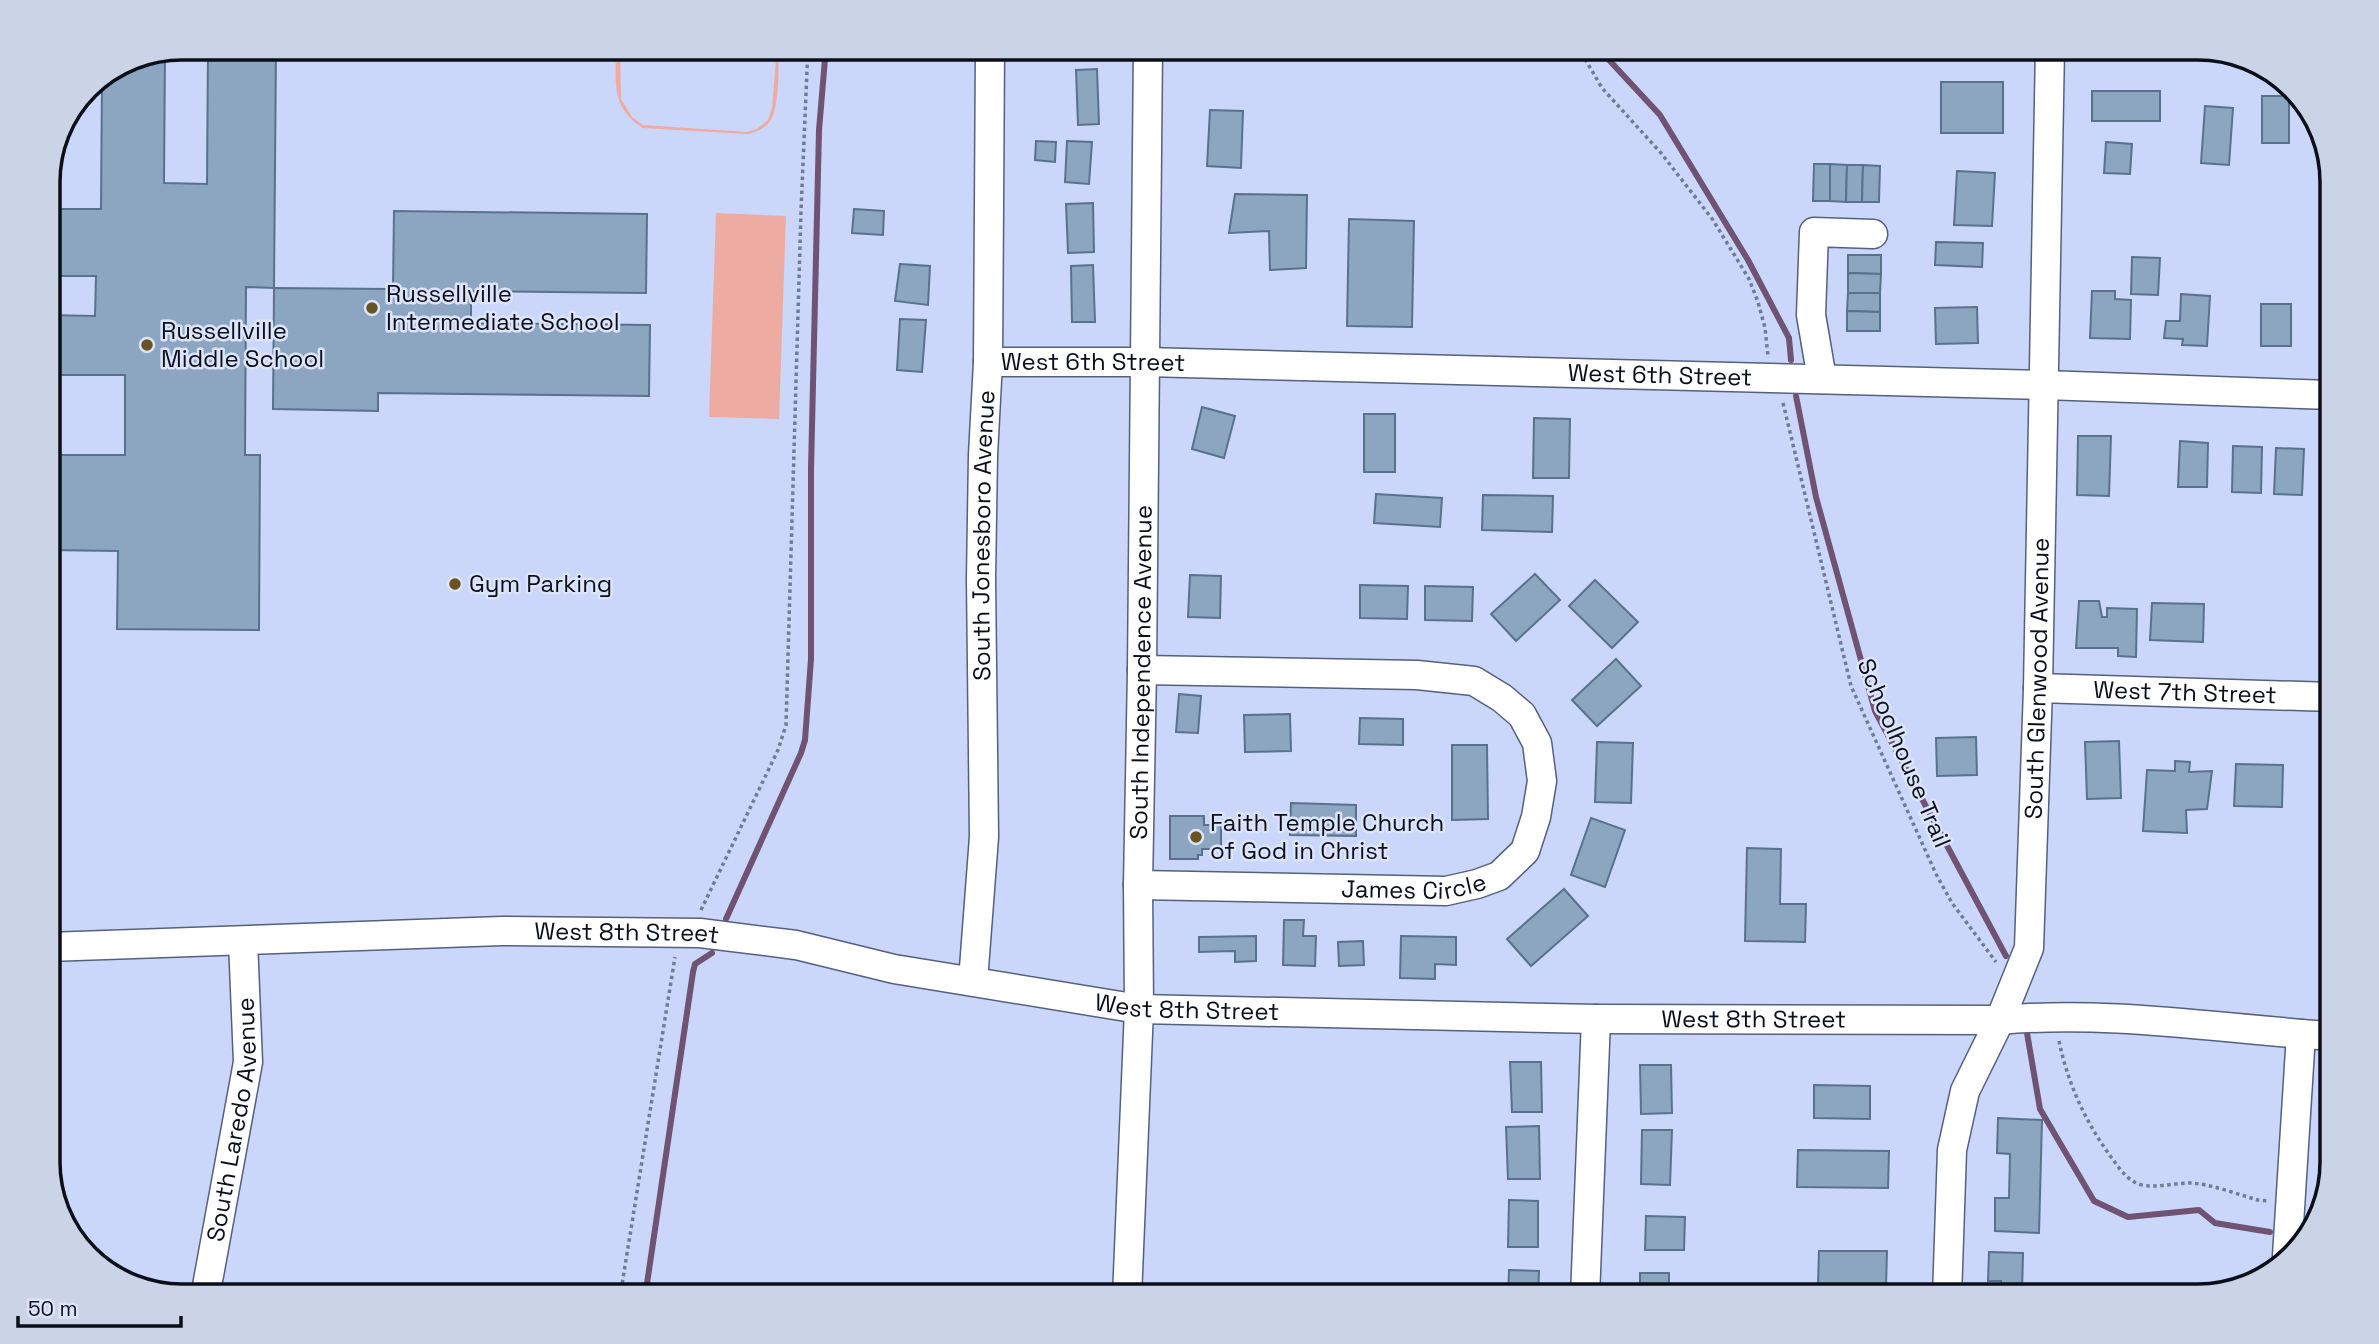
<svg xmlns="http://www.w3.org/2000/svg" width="2379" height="1344" font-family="'Space Grotesk',sans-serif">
  <rect width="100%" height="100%" fill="#cad7fa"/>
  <!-- green -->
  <g fill="#eeaba1">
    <path d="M616,47H620L621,99L632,117L643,125L747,132L757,129L768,120L772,108L777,47H779C778,66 780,104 771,120C766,128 756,132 748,134L643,128C610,107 616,82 616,47Z"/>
    <path d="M716,213L786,216L779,419L709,417Z"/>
  </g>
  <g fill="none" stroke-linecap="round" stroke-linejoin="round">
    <!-- stream -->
    <g stroke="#705273" stroke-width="6">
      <path d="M1597,47L1660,115L1748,260L1789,338L1791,360"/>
      <path d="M1796,396L1816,497L1875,711L2006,956"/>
      <path d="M726,919L801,753L805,740L811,659V469L819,130L826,47"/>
      <path d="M2027,1033L2040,1109L2094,1201L2128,1217L2199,1210L2215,1223L2270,1232"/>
      <path d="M645,1297L693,972L695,964L712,953"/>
    </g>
  </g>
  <!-- building -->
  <g fill="#8ca6c2" stroke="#59728c" stroke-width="2">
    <path d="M208,47H276L274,288L246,287L245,455H260L259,630L117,629L118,551L48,550V455H125V375H48V315L95,316L96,276H48V209H101L102,77L131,57L165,51L164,183L207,184Z"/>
    <path d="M1222,47H1246V50L1222,51Z"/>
    <path d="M1097,69L1099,124L1078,125L1076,70Z"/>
    <rect x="1941" y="82" width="62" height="51"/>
    <rect x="2092" y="91" width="68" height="30"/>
    <rect x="2262" y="96" width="27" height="47"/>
    <path d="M2205,106L2233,108L2229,165L2201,163Z"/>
    <path d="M1210,110L1243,111L1241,168L1207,166Z"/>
    <path d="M1036,141L1056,142L1055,162L1035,160Z"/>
    <path d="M1067,141L1092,142L1089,184L1065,182Z"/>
    <path d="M2106,142L2132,144L2130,174L2104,173Z"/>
    <path d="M1814,164H1830V201H1813Z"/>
    <path d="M1830,164L1847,165L1846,202L1830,201Z"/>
    <path d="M1847,165H1863L1862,202H1846Z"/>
    <path d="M1863,165L1880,166L1879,202H1862Z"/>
    <path d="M1957,171L1995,173L1992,226L1954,225Z"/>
    <path d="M1235,194L1307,195L1306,268L1270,270L1269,231L1229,233Z"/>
    <path d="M1093,203L1094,252L1068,253L1066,204Z"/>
    <path d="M854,209L884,211L883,235L852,233Z"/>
    <path d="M394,211L647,214L646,293L471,291V323L650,325L649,396L378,393V411L273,409L274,288L393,289Z"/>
    <path d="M1349,219L1414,221L1412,327L1347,326Z"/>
    <path d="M1936,242L1983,243L1982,267L1935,265Z"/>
    <path d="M1848,255H1881V274L1848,273Z"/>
    <path d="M2132,257L2160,258L2158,295L2131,294Z"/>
    <path d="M900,264L930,266L928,305L895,301Z"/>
    <path d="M1093,265L1095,322H1072L1071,266Z"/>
    <path d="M1848,273L1881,274L1880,293H1848Z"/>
    <path d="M2092,291H2115V299L2131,300L2130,339L2090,338Z"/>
    <path d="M1848,293H1880V312L1847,311Z"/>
    <path d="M2181,294L2210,296L2207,346L2182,345L2183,339L2164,338L2166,321H2180Z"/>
    <rect x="2261" y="304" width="30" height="42"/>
    <path d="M1977,307L1978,343L1936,344L1935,308Z"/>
    <path d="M1847,311L1880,312V331H1847Z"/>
    <path d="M900,319L926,320L922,372L897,370Z"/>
    <path d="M1202,407L1235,416L1224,458L1192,449Z"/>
    <rect x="1364" y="414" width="31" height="58"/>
    <path d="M1534,418L1570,419L1569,478H1533Z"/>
    <path d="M2078,436H2111L2109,496L2077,495Z"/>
    <path d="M2180,441L2208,443L2207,487H2178Z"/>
    <path d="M2233,446L2262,447L2261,493L2232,492Z"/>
    <path d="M2276,448L2304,449L2302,495L2274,494Z"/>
    <path d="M1376,494L1442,498L1440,527L1374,523Z"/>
    <path d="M1483,495L1553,496L1552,532L1482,530Z"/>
    <path d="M1535,574L1560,600L1516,641L1491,614Z"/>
    <path d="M1190,575L1221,576L1220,618L1188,617Z"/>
    <path d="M1595,580L1638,622L1612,648L1569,606Z"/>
    <path d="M1360,585L1408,586L1407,619L1360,618Z"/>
    <path d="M1425,586L1473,587L1472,621L1425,620Z"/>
    <path d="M2079,601H2099L2102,617H2107V608L2137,609L2136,657L2118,656V648H2076Z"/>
    <path d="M2152,603L2204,604L2203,642L2150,640Z"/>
    <path d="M1616,659L1641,686L1597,726L1572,700Z"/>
    <path d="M1179,694L1201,696L1198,733L1176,732Z"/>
    <path d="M1290,714L1291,751L1245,752L1244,715Z"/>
    <path d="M1360,718L1403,719V745L1359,744Z"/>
    <path d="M1976,737L1977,775L1937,776L1936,738Z"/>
    <path d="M2119,741L2121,798L2087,799L2085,742Z"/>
    <path d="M1597,742L1633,743L1631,803L1595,802Z"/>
    <path d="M1452,745H1487L1488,819L1452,820Z"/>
    <path d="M2175,761L2190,762L2189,772L2212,771L2207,809L2186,810L2187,833L2143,831L2147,770L2175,771Z"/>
    <path d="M2236,764L2283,765L2282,807L2234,806Z"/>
    <path d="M1291,803L1356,805V836L1290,835Z"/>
    <path d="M1170,816H1204V825H1221V849H1202V855H1198V859H1170Z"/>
    <path d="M1591,818L1625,830L1605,887L1571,875Z"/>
    <path d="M1747,848L1781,849L1780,904H1806L1805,942L1745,941Z"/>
    <path d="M1564,889L1588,916L1531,966L1507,939Z"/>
    <path d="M1284,920H1304L1303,936H1316L1315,966L1283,965Z"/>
    <path d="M1256,936V961L1235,962V951L1199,952V937Z"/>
    <path d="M1401,936L1456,937V965L1435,964V979L1400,978Z"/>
    <path d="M1363,941L1364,965L1339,966L1338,942Z"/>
    <path d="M1510,1062H1541L1542,1112H1512Z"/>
    <path d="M1640,1065H1671L1672,1113L1641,1114Z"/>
    <path d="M1814,1085L1870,1086V1119L1814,1118Z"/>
    <path d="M1998,1118L2042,1120L2039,1233L1995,1231V1198H2009L2010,1154L1997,1153Z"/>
    <path d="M1539,1126L1540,1179H1508L1506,1127Z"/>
    <path d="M1642,1130H1672L1670,1185L1641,1184Z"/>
    <path d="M1798,1150L1889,1151L1888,1188L1797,1187Z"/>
    <path d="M1509,1200L1538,1201V1247H1508Z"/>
    <path d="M1646,1216L1685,1217L1684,1250H1645Z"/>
    <path d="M1819,1251H1887L1886,1286L1818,1285Z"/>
    <path d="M1989,1252L2023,1253L2022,1293L2001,1292V1281H1988Z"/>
    <path d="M1509,1270L1539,1271L1538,1297H1508Z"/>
    <rect x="1640" y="1273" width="29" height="24"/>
  </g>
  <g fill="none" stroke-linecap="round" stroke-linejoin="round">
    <!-- minor casing -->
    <g stroke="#55607e" stroke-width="31">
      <g id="minor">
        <path id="s1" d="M988,362H1145L2044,385L2332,395"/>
        <path d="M1822,379L1811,315L1814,232L1873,234"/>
        <path id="s2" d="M2038,688L2332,697"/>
        <path id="s3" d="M1138,885L1446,891L1477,884L1499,876L1525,851L1536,817L1542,781L1537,743L1522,715L1502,698L1474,681L1417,675L1142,670"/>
        <path id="s4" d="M48,947L502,931L700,933L796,945L894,969L1139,1009L1596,1019L2000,1020C2111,1010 2221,1029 2332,1036"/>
        <path id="s5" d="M973,981L984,837L981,579L983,455L988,362L990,47"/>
        <path d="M2287,1256L2301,1034"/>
        <path id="s6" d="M205,1297L248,1062L243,941"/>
        <path id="s7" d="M1127,1297L1139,1009L1138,885L1142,670L1148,47"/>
        <path d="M1585,1297L1596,1019"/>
        <path id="s8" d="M1947,1297L1952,1150L1965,1091L2000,1020L2029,948L2038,688L2050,47"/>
      </g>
    </g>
    <!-- path -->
    <g stroke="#727b93" stroke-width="3.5" stroke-dasharray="3.5 3.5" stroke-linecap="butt">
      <path d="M1578,47L1602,88L1661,153L1713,220L1749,279L1758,302L1765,328L1768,356"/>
      <path d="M1783,403L1851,686L1936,874L1952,903L1996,962"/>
      <path d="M701,910L778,750L786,725L801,211L808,47"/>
      <path d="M2059,1041C2068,1084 2085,1121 2111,1157C2120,1169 2127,1181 2142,1185C2158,1188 2174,1183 2190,1183C2212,1184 2236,1194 2258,1200L2268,1201"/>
      <path d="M620,1297L675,957"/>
    </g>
    <!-- minor -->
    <use href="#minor" stroke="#fff" stroke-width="28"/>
  </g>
  <!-- markers -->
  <g fill="#675422" stroke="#dce4f9" stroke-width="2.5">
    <circle cx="372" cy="308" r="7"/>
    <circle cx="147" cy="345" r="7"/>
    <circle cx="455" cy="584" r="7"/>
    <circle cx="1196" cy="837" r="7"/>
  </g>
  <g text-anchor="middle" stroke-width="5" stroke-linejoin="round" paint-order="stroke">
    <!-- poi labels -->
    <g font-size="24" fill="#0b0f1a" stroke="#dce4f9" text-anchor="start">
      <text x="386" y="302">Russellville<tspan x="386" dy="28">Intermediate School</tspan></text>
      <text x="161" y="339">Russellville<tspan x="161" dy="28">Middle School</tspan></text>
      <text x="469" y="592">Gym Parking</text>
      <text x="1210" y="831">Faith Temple Church<tspan x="1210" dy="28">of God in Christ</tspan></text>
    </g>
    <!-- street labels -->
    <g font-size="24" fill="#0b0f1a" stroke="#dce4f9">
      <text dy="8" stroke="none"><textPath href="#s1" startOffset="105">West 6th Street</textPath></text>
      <text dy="8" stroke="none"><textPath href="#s1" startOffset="672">West 6th Street</textPath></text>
      <text dy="8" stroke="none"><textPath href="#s5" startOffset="446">South Jonesboro Avenue</textPath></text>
      <text dy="8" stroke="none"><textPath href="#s7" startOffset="625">South Independence Avenue</textPath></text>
      <text dy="8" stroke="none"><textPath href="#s8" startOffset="634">South Glenwood Avenue</textPath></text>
      <text dy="8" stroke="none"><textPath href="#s2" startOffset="147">West 7th Street</textPath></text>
      <text transform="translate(1904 753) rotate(67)" y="8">Schoolhouse Trail</text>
      <text dy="8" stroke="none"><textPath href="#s3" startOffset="276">James Circle</textPath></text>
      <text dy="8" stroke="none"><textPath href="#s4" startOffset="579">West 8th Street</textPath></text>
      <text dy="8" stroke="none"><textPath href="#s4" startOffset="1146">West 8th Street</textPath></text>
      <text dy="8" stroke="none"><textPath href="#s4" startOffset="1713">West 8th Street</textPath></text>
      <text dy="8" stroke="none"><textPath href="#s6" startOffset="180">South Laredo Avenue</textPath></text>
    </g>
  </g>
  <!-- crop -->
  <path d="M0 0H2379V1344H0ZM182 60H2198A122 122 0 0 1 2320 182V1162A122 122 0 0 1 2198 1284H182A122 122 0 0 1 60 1162V182A122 122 0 0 1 182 60Z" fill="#cbd3e7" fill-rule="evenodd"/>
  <path fill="none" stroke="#0b0f1a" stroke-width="3.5" d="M182 60H2198A122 122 0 0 1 2320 182V1162A122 122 0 0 1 2198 1284H182A122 122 0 0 1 60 1162V182A122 122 0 0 1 182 60Z"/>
  <!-- scale -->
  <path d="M18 1316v10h163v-10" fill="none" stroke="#0b0f1a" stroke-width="3.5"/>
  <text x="28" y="1316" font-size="21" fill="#0b0f1a" stroke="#dce4f9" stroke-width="5" paint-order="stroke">50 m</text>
</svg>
